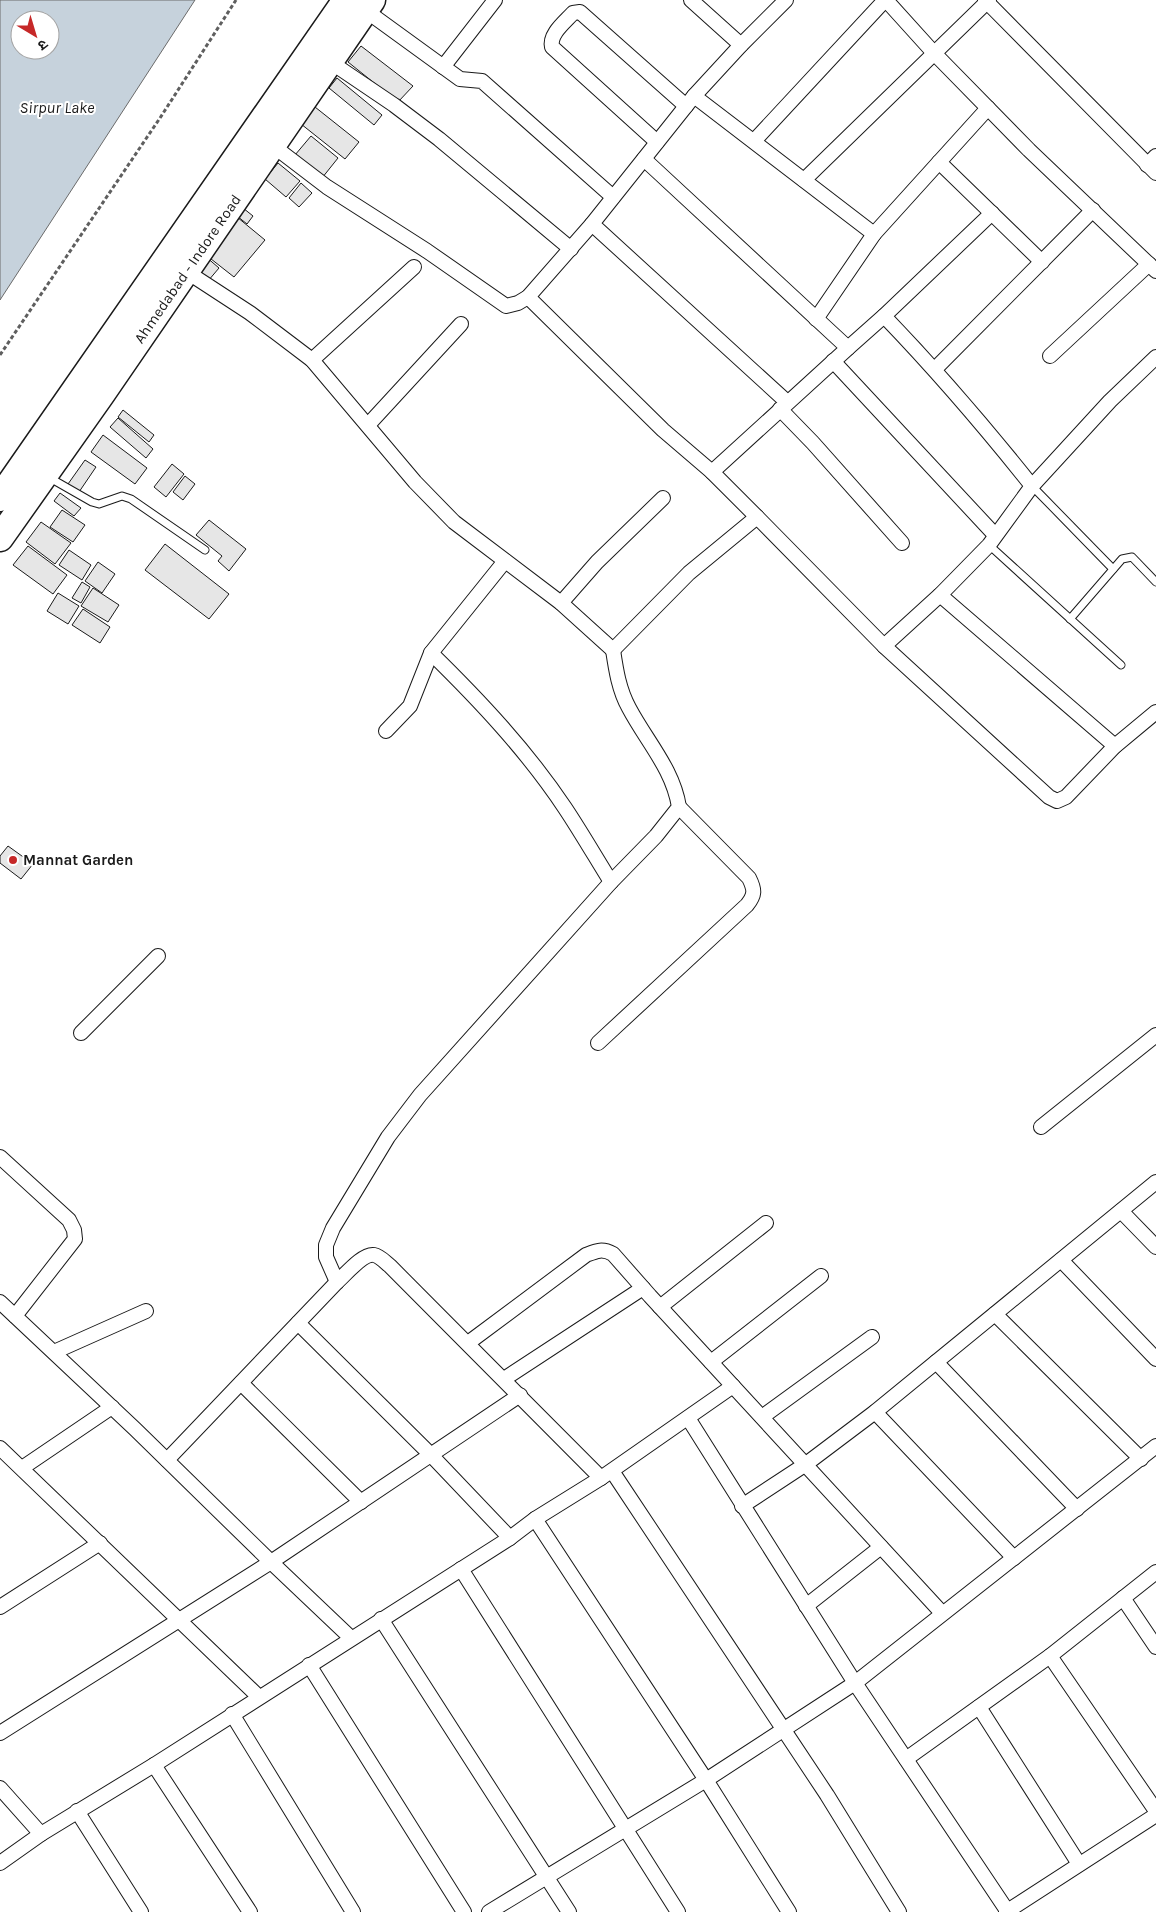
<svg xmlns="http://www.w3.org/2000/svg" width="1156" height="1912" font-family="Karla,'Noto Sans Devanagari',sans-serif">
  <rect width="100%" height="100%" fill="#fff"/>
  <!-- water -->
  <path fill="#c6d2dc" stroke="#6a6a6a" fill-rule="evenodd" d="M0,0H195L0,300ZM20,20H50V50H20Z"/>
  <!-- building -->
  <g fill="#e6e6e6" stroke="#1a1a1a">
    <path d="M361,46L413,86L398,102L348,62Z"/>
    <path d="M337,78L382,115L374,125L329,88Z"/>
    <path d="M315,107L359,142L345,159L301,124Z"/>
    <path d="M311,136L338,158L322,178L295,155Z"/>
    <path d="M278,163L300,181L286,197L265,179Z"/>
    <path d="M301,183L312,193L299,207L289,198Z"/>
    <path d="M243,208L253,216L247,224L237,216Z"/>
    <path d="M237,217L265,240L234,277L206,255Z"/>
    <path d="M205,256L219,268L208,281L194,269Z"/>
    <path d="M123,410L154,435L149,442L118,417Z"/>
    <path d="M118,418L153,449L146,458L110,427Z"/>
    <path d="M103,435L147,468L135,484L91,452Z"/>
    <path d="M85,460L96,467L79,492L68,484Z"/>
    <path d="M172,464L184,474L166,497L154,487Z"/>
    <path d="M185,476L195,484L183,500L173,492Z"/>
    <path d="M60,493L81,508L74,516L54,501Z"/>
    <path d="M62,510L85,525L73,542L50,527Z"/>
    <path d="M209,520L246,549L229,571L218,561L222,556L196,535Z"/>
    <path d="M41,522L71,543L55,564L26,542Z"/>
    <path d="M165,544L229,594L209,619L145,570Z"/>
    <path d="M28,546L67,575L53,594L13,565Z"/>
    <path d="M69,550L91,565L82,580L59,565Z"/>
    <path d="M98,562L115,574L102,593L85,581Z"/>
    <path d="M82,582L90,587L81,603L72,598Z"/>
    <path d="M93,588L119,605L108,622L81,606Z"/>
    <path d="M58,593L79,606L68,624L47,611Z"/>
    <path d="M83,609L110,627L100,643L72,625Z"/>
    <path d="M8,846L33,864L21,879L0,863V856Z"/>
  </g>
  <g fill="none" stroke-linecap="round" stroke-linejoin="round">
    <!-- lane casing -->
    <g stroke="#1a1a1a" stroke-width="9">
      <g id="lane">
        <path d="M50,478L92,502L99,504L122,496L131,499L205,550"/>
        <path d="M1032,486L1113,569"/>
        <path d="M989,545L1121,665"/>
        <path d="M1070,619L1122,559L1132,557L1156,582"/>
      </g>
    </g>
    <!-- street casing -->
    <g stroke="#1a1a1a" stroke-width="16">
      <g id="street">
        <path d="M691,0L741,45"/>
        <path d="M786,0L741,45L694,96L592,224L787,402"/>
        <path d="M886,0L933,52L1029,150L1156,271"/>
        <path d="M985,0L1156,173"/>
        <path d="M365,10L460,79L482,81L613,197"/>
        <path d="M329,61L394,105L439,139L571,249"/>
        <path d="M443,67L495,0"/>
        <path d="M694,96L874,234L816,319"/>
        <path d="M754,141L885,0"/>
        <path d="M657,142L552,47C549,34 565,22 573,13L580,12L686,106"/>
        <path d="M272,145L327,187L427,251L506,306L518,303L528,297L592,224"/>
        <path d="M644,159L848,348L712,472"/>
        <path d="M939,162L1042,262"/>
        <path d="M1147,165L1156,156"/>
        <path d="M804,180L989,0"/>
        <path d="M874,234L988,108"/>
        <path d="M181,268L250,313L312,360L415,482L454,522L561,603L613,650L689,573L757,517L712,472L663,430L528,297"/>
        <path d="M884,316C937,371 985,427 1032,486"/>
        <path d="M848,348L884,316L992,213"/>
        <path d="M1050,356L1149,264"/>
        <path d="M312,360L414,267"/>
        <path d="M833,361L995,535"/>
        <path d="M935,369L1093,210"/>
        <path d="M780,409L813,443L902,543"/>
        <path d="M368,425L461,324"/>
        <path d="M757,517L884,646L1049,797L1057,801L1066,797L1115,746L1156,712"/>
        <path d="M940,595L1115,746"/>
        <path d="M561,603L597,562L663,498"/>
        <path d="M884,646L940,595L989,545L1032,486L1110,401L1156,357"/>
        <path d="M431,653C480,701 527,751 565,808C581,832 596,858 611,882"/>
        <path d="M386,731L410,706L431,653L505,561"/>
        <path d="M81,1033L158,956"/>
        <path d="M598,1043L747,905C755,895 755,890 749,878L679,807"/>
        <path d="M1041,1127L1156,1035"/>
        <path d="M0,1157L69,1220L74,1230L75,1239L15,1316"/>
        <path d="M1121,1211L1156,1247"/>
        <path d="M1061,1260L1156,1359"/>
        <path d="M337,1282L326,1257V1245L333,1228L388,1137L420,1095L611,882L656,836L679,807C673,769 647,742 629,708C619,690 616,670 613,650"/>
        <path d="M0,1302L135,1429L271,1562L351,1638"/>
        <path d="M660,1307L766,1223"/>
        <path d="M995,1314L1141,1459"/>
        <path d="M298,1323L431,1455L510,1538"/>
        <path d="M468,1343L586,1255C596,1251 602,1248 613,1254L650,1296L942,1613"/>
        <path d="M54,1352L146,1311"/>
        <path d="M711,1362L821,1276"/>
        <path d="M936,1362L1077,1509"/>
        <path d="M504,1379L643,1288"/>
        <path d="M241,1383L361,1502"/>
        <path d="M875,1412L1014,1558"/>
        <path d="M762,1417L872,1337"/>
        <path d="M688,1418L855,1683L1008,1912"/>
        <path d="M0,1448L259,1697"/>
        <path d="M167,1460L337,1282C345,1275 363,1253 374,1255C380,1256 385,1262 390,1266L601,1478"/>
        <path d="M22,1468L112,1407"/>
        <path d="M612,1471L827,1795L899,1912"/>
        <path d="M742,1506L806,1464L875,1412L1156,1182"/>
        <path d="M535,1519L706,1780L789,1912"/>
        <path d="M461,1569L678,1912"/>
        <path d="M1123,1598L1156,1647"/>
        <path d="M806,1606L881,1547"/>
        <path d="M0,1607L100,1543"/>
        <path d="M381,1619L569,1912"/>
        <path d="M1050,1656L1156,1811"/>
        <path d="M309,1665L464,1912"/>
        <path d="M979,1707L1079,1864"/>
        <path d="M232,1714L353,1912"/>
        <path d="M0,1733L271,1562L520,1395"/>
        <path d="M906,1759L1050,1656L1156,1572"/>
        <path d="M154,1765L250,1912"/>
        <path d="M0,1788L41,1834"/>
        <path d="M77,1811L141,1912"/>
        <path d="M0,1863L41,1834L154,1765L510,1538L535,1519L601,1478L733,1386"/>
        <path d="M489,1912L706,1780L855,1683L1156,1446"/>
        <path d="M1006,1912L1156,1815"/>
      </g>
    </g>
    <!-- highway casing -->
    <g stroke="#1a1a1a" stroke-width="29">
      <g id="highway">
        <path d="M0,498L346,0"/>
        <path id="s1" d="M0,538L101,395L372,0"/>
      </g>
    </g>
    <!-- path -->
    <path stroke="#5f5f5f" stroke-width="3" stroke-dasharray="4 2.5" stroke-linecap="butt" d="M0,355L160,118L236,0"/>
    <!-- lane -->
    <use href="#lane" stroke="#fff" stroke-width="7"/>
    <!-- street -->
    <use href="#street" stroke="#fff" stroke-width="14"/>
    <!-- highway -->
    <use href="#highway" stroke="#fff" stroke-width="26"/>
  </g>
  <!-- markers -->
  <circle fill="#c62828" stroke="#fff" stroke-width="2" cx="13" cy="860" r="5"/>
  <g text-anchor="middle" stroke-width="4" stroke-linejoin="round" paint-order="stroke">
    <!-- street labels -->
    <g font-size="15" fill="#1a1a1a" stroke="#fff">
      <text dy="5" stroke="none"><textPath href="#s1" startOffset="328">Ahmedabad - Indore Road</textPath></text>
    </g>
    <!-- poi labels -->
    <g font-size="15" font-weight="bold" fill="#1a1a1a" stroke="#fff" text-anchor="start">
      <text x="23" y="865">Mannat Garden</text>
    </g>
    <!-- water labels -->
    <g font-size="16" font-style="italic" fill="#1a1a1a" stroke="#fff">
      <text x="57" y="113">Sirpur Lake</text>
    </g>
  </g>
  <!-- north arrow -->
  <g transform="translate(35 35) rotate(142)"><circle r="24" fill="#ffffff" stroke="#a3a3a3"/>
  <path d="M0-4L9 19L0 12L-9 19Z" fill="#c62828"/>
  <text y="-8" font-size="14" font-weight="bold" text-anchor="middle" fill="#1a1a1a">उ</text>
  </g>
</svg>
